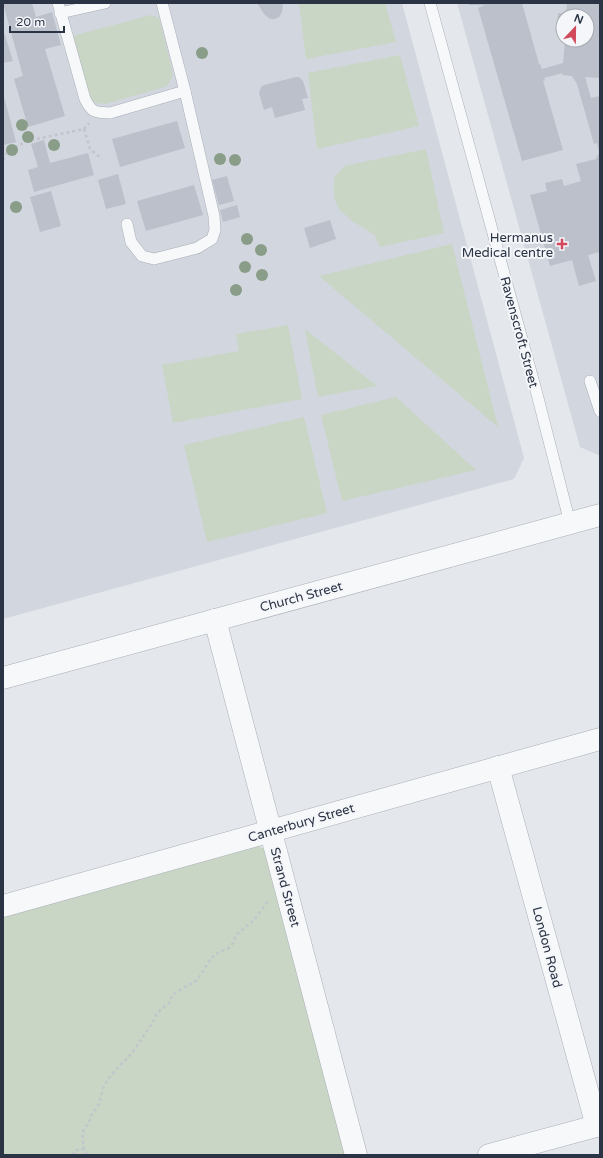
<svg xmlns="http://www.w3.org/2000/svg" width="603" height="1158" font-family="'Varela Round',sans-serif">
  <rect width="100%" height="100%" fill="#e4e7ec"/>
  <!-- built -->
  <g fill="#d2d6de" fill-rule="evenodd">
    <path d="M3,3H402L524,458L514,479L3,619Z"/>
    <path d="M457,3H600V454L598,455L580,447ZM563,16H587V40H563Z"/>
  </g>
  <!-- green -->
  <g fill="#c9d6c5">
    <path d="M299,3H385L396,42L306,59Z"/>
    <path d="M151,15L159,18L172,69C173,77 172,81 165,87L105,104L95,103L91,99L73,38L76,35Z"/>
    <path d="M400,55L419,126L317,149L308,73Z"/>
    <path d="M426,149L444,233L380,247L375,236L369,231L352,221L339,209L334,197V178L344,166Z"/>
    <path d="M452,244L498,427L319,276Z"/>
    <path d="M288,325L302,399L173,423L162,365L239,351L236,334Z"/>
    <path d="M305,329L377,386L318,397Z"/>
    <path d="M396,397L476,470L342,501L321,415Z"/>
    <path d="M304,417L327,513L207,542L184,445Z"/>
    <path d="M257,845L266,850L347,1155H3V913Z"/>
  </g>
  <!-- building -->
  <g fill="#bbc0ca">
    <path d="M3,3H32L36,17L52,12L61,45L45,49L65,116L28,127L14,79L23,76Z"/>
    <path d="M257,3H283L282,12L279,17L275,19H270L264,14Z"/>
    <path d="M469,3H522L539,64H540L542,69L563,63L565,40H587V16H563V31L557,30L558,13L566,14L567,3H600V78L585,77L591,98L600,96V252L588,255L596,281L579,286L572,260L550,266L530,195L547,191L545,183L562,179L564,186L581,181L576,164L596,159L599,152L597,143L594,144L577,84L572,76L562,75L563,73L544,78L545,80L543,81L563,150L522,161L478,8L485,5H469Z"/>
    <path d="M3,29L13,61L3,63Z"/>
    <path d="M296,77H299L303,81L308,98L302,99L305,110L275,118L272,107L264,110L259,93L261,87L264,85Z"/>
    <path d="M3,93L16,142L3,145Z"/>
    <path d="M177,121L185,148L120,167L112,139Z"/>
    <path d="M44,140L50,163L88,153L94,175L34,192L28,170L38,167L31,144Z"/>
    <path d="M118,174L126,204L106,209L98,180Z"/>
    <path d="M227,176L234,201L219,205L212,180Z"/>
    <path d="M194,185L203,215L146,231L137,201Z"/>
    <path d="M51,191L61,226L40,232L30,197Z"/>
    <path d="M237,205L240,217L223,222L220,210Z"/>
    <path d="M330,220L336,239L310,248L304,228Z"/>
  </g>
  <g fill="none" stroke-linecap="round" stroke-linejoin="round">
    <!-- lane casing -->
    <g stroke="#a9aeb7" stroke-width="12">
      <g id="lane">
        <path d="M58,3L85,99C92,113 94,112 110,113L185,91"/>
        <path d="M430,3L537,394L570,523"/>
        <path d="M60,13L105,3"/>
        <path d="M127,224L131,242L142,256L154,259L197,248L212,239L215,230L214,216L185,91L162,3"/>
        <path d="M590,381L600,411"/>
      </g>
    </g>
    <!-- street casing -->
    <g stroke="#a9aeb7" stroke-width="23">
      <g id="street">
        <path d="M215,620L356,1155"/>
        <path d="M3,678L600,515"/>
        <path d="M498,767L597,1126"/>
        <path d="M3,906L600,739"/>
        <path d="M489,1155L600,1125"/>
      </g>
    </g>
    <!-- path -->
    <g stroke="#c2c5cb" stroke-width="2.5" stroke-dasharray="3 3" stroke-linecap="butt">
      <path d="M84,129L90,149L102,159"/>
      <path d="M3,160L7,152L27,141L84,129L89,123"/>
      <path d="M73,1155L75,1150L84,1149"/>
      <path d="M87,1155L84,1149L82,1133L89,1122L92,1114L99,1104L104,1086L111,1075L132,1053L153,1022L157,1013L169,1003L172,996L175,993L197,980L204,970L210,959L219,952L229,948L233,943L236,935L254,920L269,900"/>
    </g>
    <!-- lane -->
    <use href="#lane" stroke="#f7f8fa" stroke-width="11"/>
    <!-- street -->
    <use href="#street" stroke="#f7f8fa" stroke-width="22"/>
  </g>
  <!-- trees -->
  <g fill="#899d89">
    <circle cx="202" cy="53" r="6"/>
    <circle cx="22" cy="125" r="6"/>
    <circle cx="28" cy="137" r="6"/>
    <circle cx="54" cy="145" r="6"/>
    <circle cx="12" cy="150" r="6"/>
    <circle cx="220" cy="159" r="6"/>
    <circle cx="235" cy="160" r="6"/>
    <circle cx="16" cy="207" r="6"/>
    <circle cx="247" cy="239" r="6"/>
    <circle cx="261" cy="250" r="6"/>
    <circle cx="245" cy="267" r="6"/>
    <circle cx="262" cy="275" r="6"/>
    <circle cx="236" cy="290" r="6"/>
  </g>
  <!-- markers -->
  <path fill="#d1495b" stroke="#f4f6f9" stroke-width="1.5" d="M560 238h4v4h4v4h-4v4h-4v-4h-4v-4h4z"/>
  <g text-anchor="middle" stroke-width="4" stroke-linejoin="round" paint-order="stroke">
    <!-- poi labels -->
    <g font-size="13" fill="#2b3445" stroke="#f4f6f9" text-anchor="end">
      <text x="553" y="242">Hermanus<tspan x="553" dy="15">Medical centre</tspan></text>
    </g>
    <!-- street labels -->
    <g font-size="13" fill="#2b3445" stroke="#f4f6f9">
      <text transform="translate(520 332) rotate(75)" y="5">Ravenscroft Street</text>
      <text transform="translate(301 596) rotate(-15)" y="5">Church Street</text>
      <text transform="translate(301 822) rotate(-16)" y="5">Canterbury Street</text>
      <text transform="translate(286 887) rotate(75)" y="5">Strand Street</text>
      <text transform="translate(548 947) rotate(75)" y="5">London Road</text>
    </g>
  </g>
  <!-- border -->
  <rect width="603" height="1158" fill="none" stroke="#2b3445" stroke-width="8"/>
  <!-- north arrow -->
  <g transform="translate(575 28) rotate(22)"><circle r="19" fill="#f4f6f9" stroke="#a4a8b1"/>
  <path d="M0-3L7 15L0 10L-7 15Z" fill="#d1495b"/>
  <text y="-6" font-size="11" font-weight="bold" text-anchor="middle" fill="#2b3445">N</text>
  </g>
  <!-- scale -->
  <path d="M10 26v6h54v-6" fill="none" stroke="#2b3445" stroke-width="2"/>
  <text x="16" y="26" font-size="12" fill="#2b3445" stroke="#f4f6f9" stroke-width="3" paint-order="stroke">20 m</text>
</svg>
